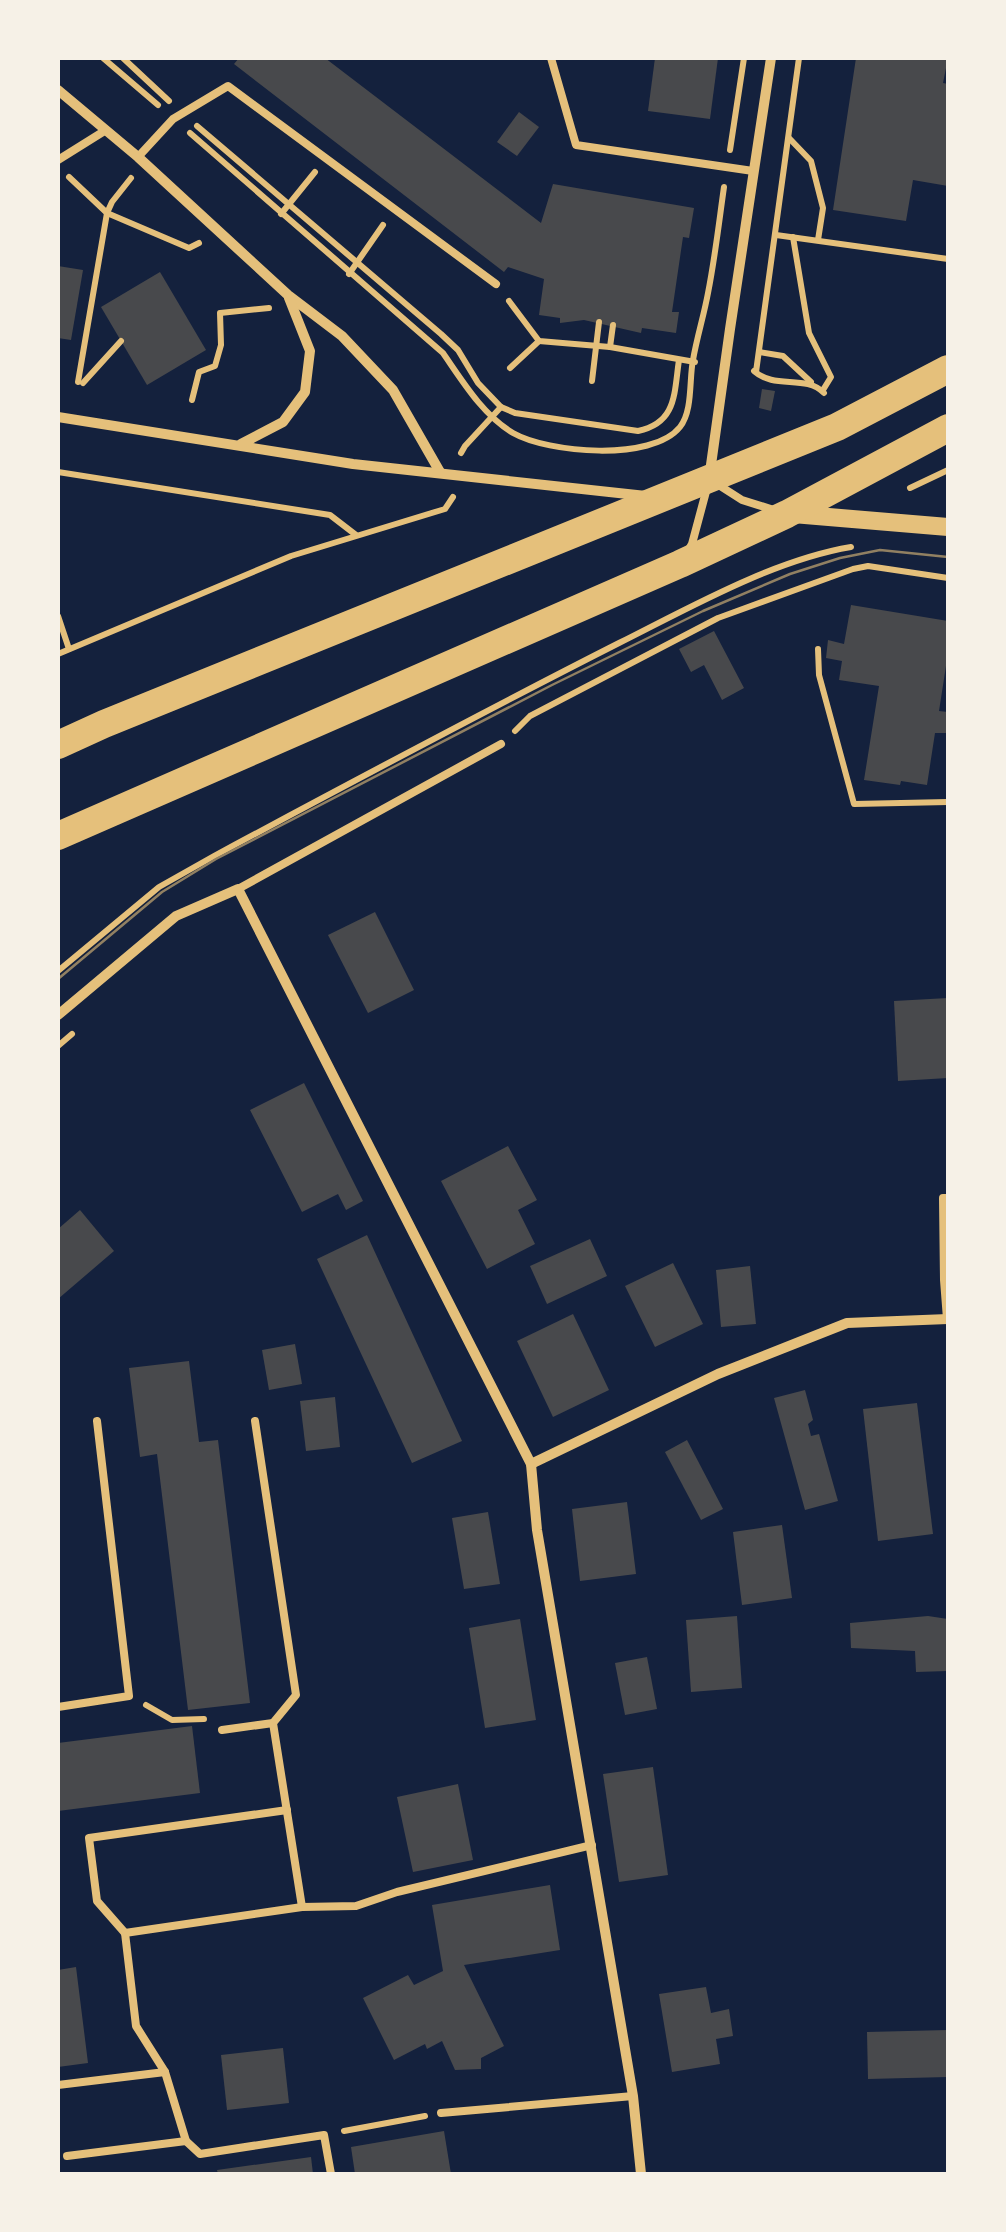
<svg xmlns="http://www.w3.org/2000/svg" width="1006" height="2232" font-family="Manrope,sans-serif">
  <rect width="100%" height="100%" fill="#14213d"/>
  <!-- building -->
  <g fill="#48494c">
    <path d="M239,58H325L541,223L553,184L694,208L689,238L683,237L672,312H679L676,333L642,328L641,333L584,320L560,323V318L539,315L544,279L508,267L504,272L234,64Z"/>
    <path d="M655,58H718L710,119L648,111Z"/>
    <path d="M856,58H948L943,83L948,84V186L913,180L906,221L833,210Z"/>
    <path d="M519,112L539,127L517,156L497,142Z"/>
    <path d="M58,266L83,270L71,340L58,338Z"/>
    <path d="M160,272L206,350L147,385L101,307Z"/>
    <path d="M762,389L775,391L771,411L759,408Z"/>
    <path d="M851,605L948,621V653L939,711L948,712V733H935L927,785L901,781L900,785L864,780L879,686L839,680L842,661L826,658L828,640L844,644Z"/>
    <path d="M714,631L744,688L722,700L704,665L691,672L679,649Z"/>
    <path d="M375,912L414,990L368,1013L328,935Z"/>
    <path d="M948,998V1078L898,1081L894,1001Z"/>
    <path d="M304,1083L363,1201L346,1210L338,1194L302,1212L250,1110Z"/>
    <path d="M508,1146L537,1200L518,1210L535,1244L487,1269L441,1181Z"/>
    <path d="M80,1210L114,1251L58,1299V1229Z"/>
    <path d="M367,1235L462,1441L412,1463L317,1259Z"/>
    <path d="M590,1239L607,1276L547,1304L530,1266Z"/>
    <path d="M673,1263L703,1324L655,1347L625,1286Z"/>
    <path d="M750,1266L756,1324L721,1327L716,1270Z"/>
    <path d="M573,1314L609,1390L553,1417L517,1341Z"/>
    <path d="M295,1344L302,1384L269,1390L262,1350Z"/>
    <path d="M189,1361L199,1442L218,1440L250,1703L188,1710L157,1454L140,1457L129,1368Z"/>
    <path d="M805,1390L813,1420L808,1424L811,1436L819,1434L838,1501L805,1510L774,1398Z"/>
    <path d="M335,1397L340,1447L306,1451L300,1401Z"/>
    <path d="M917,1403L933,1534L878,1541L863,1409Z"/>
    <path d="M687,1440L723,1509L701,1520L665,1452Z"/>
    <path d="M627,1502L636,1574L580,1581L572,1509Z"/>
    <path d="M488,1512L500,1584L464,1589L452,1518Z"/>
    <path d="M782,1525L792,1598L742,1605L733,1532Z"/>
    <path d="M737,1616L742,1688L691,1692L686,1620Z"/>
    <path d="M928,1616L948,1619V1671L916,1672L915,1651L851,1648L850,1623Z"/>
    <path d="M520,1619L536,1720L485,1728L469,1628Z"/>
    <path d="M647,1657L657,1709L625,1715L615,1663Z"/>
    <path d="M192,1726L200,1793L58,1811V1743Z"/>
    <path d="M653,1767L668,1875L619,1882L603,1774Z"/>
    <path d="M458,1784L473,1860L413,1872L397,1797Z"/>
    <path d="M550,1885L560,1950L464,1965L504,2046L481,2058V2069L455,2070L442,2041L427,2049L425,2044L394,2060L363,1998L408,1975L414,1985L443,1971L432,1905Z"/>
    <path d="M76,1967L88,2063L58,2067V1970Z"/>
    <path d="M706,1987L711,2013L729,2009L733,2036L716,2039L720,2064L672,2072L659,1994Z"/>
    <path d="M948,2030V2077L868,2079L867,2032Z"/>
    <path d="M283,2048L289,2103L227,2110L221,2055Z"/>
    <path d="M444,2131L451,2174H355L351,2147Z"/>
    <path d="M311,2157L313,2174H218L217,2170Z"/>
  </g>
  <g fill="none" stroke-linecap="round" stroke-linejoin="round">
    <!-- path -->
    <g stroke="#e5c07b" stroke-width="6">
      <path d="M103,58L158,105"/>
      <path d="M123,58L169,101"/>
      <path d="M197,126L441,334L458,350L478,383L501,407"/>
      <path d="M190,133L443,353C463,382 483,415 513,433C548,453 652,462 680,427C693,411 689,379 693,360C697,337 704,315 708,293C715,258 719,222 724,187"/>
      <path d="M789,138L811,161L823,208L818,240"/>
      <path d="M730,150L744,58"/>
      <path d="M69,177L107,213L189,248L199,243"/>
      <path d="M281,214L315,172"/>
      <path d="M776,235L948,259"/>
      <path d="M793,237L809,333L831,377L823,390"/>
      <path d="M349,274L383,225"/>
      <path d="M509,301L539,341L610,347L695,362"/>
      <path d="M610,347L613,325"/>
      <path d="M759,352L783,356L811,382"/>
      <path d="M510,368L539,341"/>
      <path d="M754,371C775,390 805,374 824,393"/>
      <path d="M756,372L799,58"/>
      <path d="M592,381L599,322"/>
      <path d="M78,382L107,213L112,202L131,178"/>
      <path d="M83,383L121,341"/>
      <path d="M192,400L199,372L215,366L221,345L220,313L269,308"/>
      <path d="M461,453L465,446L501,407L515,413L638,431C677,423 674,393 679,360"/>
      <path d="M58,472L330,515L356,535"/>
      <path d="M910,488L948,470"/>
      <path d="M58,616L69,649"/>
      <path d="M818,649L819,675L854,804L948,802"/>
      <path d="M58,654L291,556L445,509L453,497"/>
      <path d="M515,731L530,716L718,618L853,569L868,566L948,578"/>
      <path d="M58,971L159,887L214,856C348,784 483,712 619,643C689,608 773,560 851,547"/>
      <path d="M58,1046L72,1034"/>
      <path d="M146,1705L172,1720L204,1719"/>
      <path d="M344,2131L425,2116"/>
    </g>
    <!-- service -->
    <g stroke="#e5c07b" stroke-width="8">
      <path d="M551,58L576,145L753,171"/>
      <path d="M138,157L173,119L228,86L496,284"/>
      <path d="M58,160L106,130"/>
      <path d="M717,484L742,500L777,511"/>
      <path d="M688,551L692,544L707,488"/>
      <path d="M238,889L501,744"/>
      <path d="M947,1319L944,1280L943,1198H948"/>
      <path d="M255,1421L296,1695L273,1723L302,1907L356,1906L397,1892L592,1845"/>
      <path d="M58,1707L129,1696L97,1421"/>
      <path d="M222,1730L273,1723"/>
      <path d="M302,1907L125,1933L136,2026L165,2072L186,2141L200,2154L324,2135L331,2174"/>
      <path d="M125,1933L97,1901L89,1838L287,1810"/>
      <path d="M58,2085L165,2072"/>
      <path d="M441,2113L633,2096"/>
      <path d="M67,2156L186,2141"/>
    </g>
    <!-- minor -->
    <g stroke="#e5c07b" stroke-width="10">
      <path d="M58,90L138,157L288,295L342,336L393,390L440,472"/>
      <path d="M58,417L353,464L646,496"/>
      <path d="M241,444L283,422L305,392L310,351L289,298"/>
      <path d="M710,472L730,329L771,58"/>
      <path d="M58,1015L176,916L238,889L531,1464L537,1530L633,2096L641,2174"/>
      <path d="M531,1464L718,1374L847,1323L948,1319"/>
    </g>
    <!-- tertiary -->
    <path stroke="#e5c07b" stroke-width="18" d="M793,514L948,527"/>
    <!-- trunk -->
    <g stroke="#e5c07b" stroke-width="28">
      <path d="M58,745L104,724L837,427L948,369"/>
      <path d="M58,836L680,564L787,514L948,428"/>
    </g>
    <!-- tram -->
    <path stroke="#918062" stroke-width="2.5" d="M58,979L162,892L216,859L552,685L703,611L790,574L840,558L880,550L948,557"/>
  </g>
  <!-- border -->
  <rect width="1006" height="2232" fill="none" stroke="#f6f1e7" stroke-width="120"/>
</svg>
